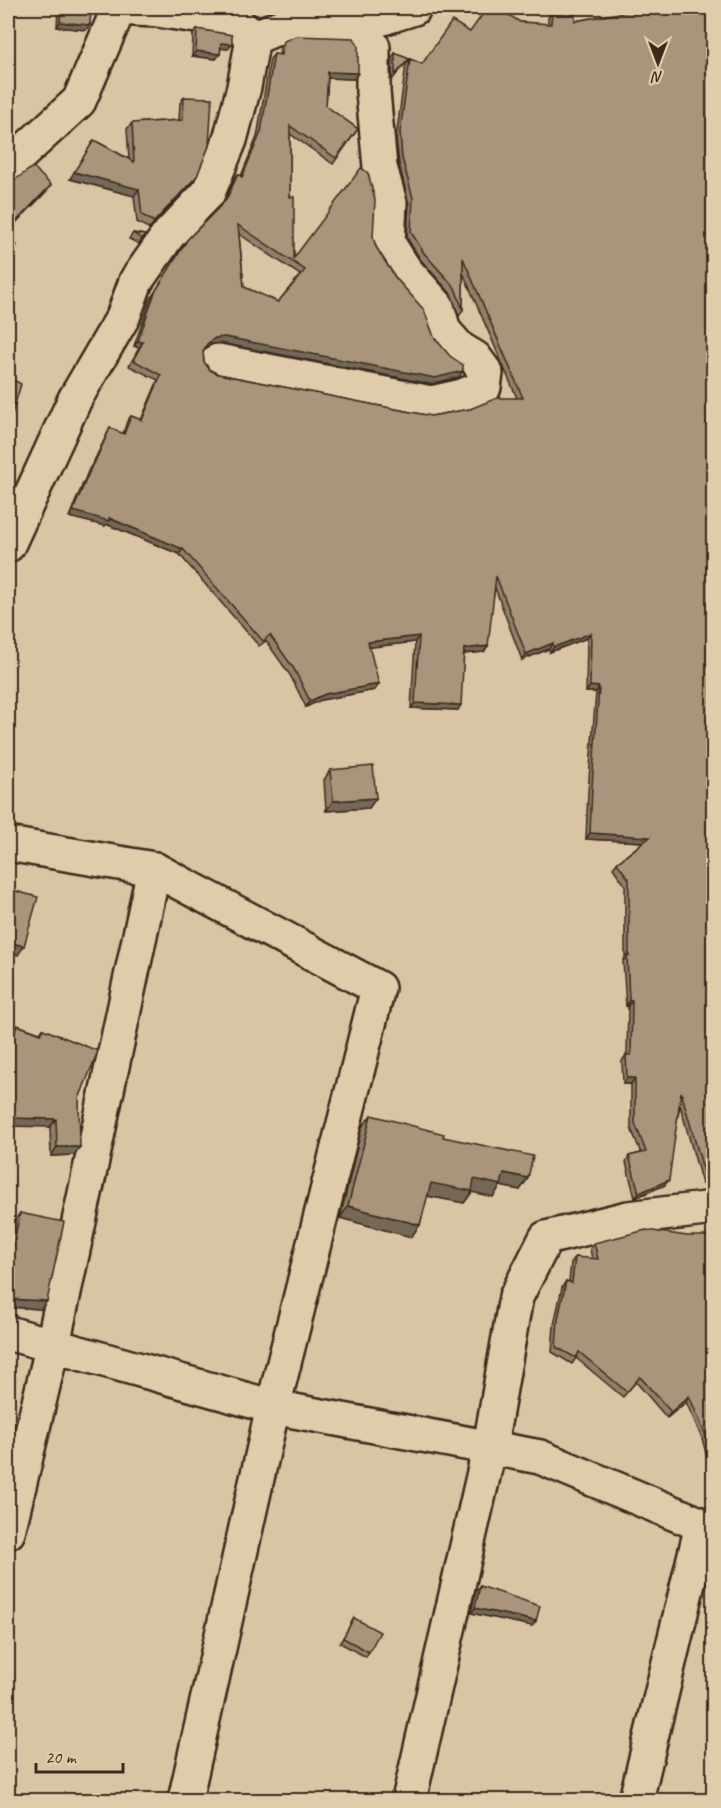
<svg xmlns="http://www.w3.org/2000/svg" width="721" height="1808" font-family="Caveat,sans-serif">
  <rect width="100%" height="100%" fill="#d9c5a4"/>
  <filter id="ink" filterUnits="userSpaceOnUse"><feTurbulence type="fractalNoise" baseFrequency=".0167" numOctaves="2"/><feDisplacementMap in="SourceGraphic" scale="12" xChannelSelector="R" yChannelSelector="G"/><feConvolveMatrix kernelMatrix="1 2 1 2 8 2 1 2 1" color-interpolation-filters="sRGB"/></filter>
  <g filter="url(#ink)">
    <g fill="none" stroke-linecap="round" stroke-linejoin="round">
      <!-- minor casing -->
      <g stroke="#3b2a1e" stroke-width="38">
        <g id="minor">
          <path d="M112,8L157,10L236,22L253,38"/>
          <path d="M8,166L79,101L119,8"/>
          <path d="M218,361L431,403L462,396L484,387L486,373L475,358L460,349L444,331L437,306L405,270L388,243L390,203L380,167L373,92V47L361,25"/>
          <path d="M8,545L75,399L123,317L136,281L169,234L208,193L230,140L244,87L253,38L289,23L361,25L414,8"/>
          <path d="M8,844L154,869L53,1344L8,1532"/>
          <path d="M154,869L378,988L273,1407L185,1800"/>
          <path d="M8,1333L273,1407L540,1457L702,1525L636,1800"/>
          <path d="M409,1800L490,1446L516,1297L546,1238L628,1218L714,1208"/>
        </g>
      </g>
      <!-- minor -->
      <use href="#minor" stroke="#e0cbaa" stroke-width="33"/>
    </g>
    <!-- wall -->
    <g fill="#90806a" stroke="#3b2a1e" stroke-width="1.5" fill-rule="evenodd">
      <path d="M58,8H91L86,30L57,27Z"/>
      <path d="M624,8H626L714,1183L702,1184L680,1105L665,1185L635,1198L626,1162L629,1156L641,1153L631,1128V1084H623L622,1061L626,1055H627L628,1006H626L623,961L625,958V885L613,868L617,863L643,842L586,839L588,792L596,692H586L587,638L550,652L549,649L522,660L495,588L484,652L464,654L458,710L411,708L415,642L369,647L375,690L321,700L306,707L290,675L266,641L259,646L179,554L106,524L105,526L69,517L89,469L93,463L107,434L110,428L123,434L127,421L131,416L141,420L158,380L129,366L139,348L134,346L151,298L184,246L223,203L234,180L238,174L241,176L257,137L270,59L274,54L279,55L280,47L284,41L358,73L354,79L328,78L326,106L358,129L333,164L290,134V197L294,258L373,237L376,247L459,377L431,384L221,343L211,344L206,348L203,352L204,362L210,370L218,374L431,416L470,409L517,398L463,273V310L459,316L451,294L420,259L407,238L409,204L399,164L396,138L406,64L410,59L422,64L470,32L520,22L548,24V18L552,12L575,21L622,13ZM239,234L300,275L278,302L244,287Z"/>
      <path d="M197,29L232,44L228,49L221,48L220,54L216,59L192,56L193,34Z"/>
      <path d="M395,53L409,59L392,80V58Z"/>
      <path d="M184,97L192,183L150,229L137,222L134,196L70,179L94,140L129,159L127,129L132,123L179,120L180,103Z"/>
      <path d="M133,233L145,235L139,244L129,239Z"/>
      <path d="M330,770L376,798L369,808L326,811L324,780Z"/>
      <path d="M17,1025L40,1033L43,1029L79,1099L74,1155L51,1156L50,1127L13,1031Z"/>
      <path d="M371,1115L443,1137L528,1178L520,1190L500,1186L493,1197L472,1192L464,1203L427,1196L420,1225L411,1237L340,1218L362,1127Z"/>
      <path d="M20,1213L47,1301L41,1309L8,1307V1253L14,1221Z"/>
      <path d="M594,1243L710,1257L714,1461H708L702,1438L686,1402L667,1418L636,1382L623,1397L576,1358L572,1364L552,1352L554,1325L562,1287L566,1281L569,1282L571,1263L575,1257L592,1259L590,1249Z"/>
      <path d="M480,1586L536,1621L532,1626L471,1613L476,1591Z"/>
      <path d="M354,1618L369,1652L366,1657L340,1643Z"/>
    </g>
    <!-- shaded-wall -->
    <g fill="#766856" stroke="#3b2a1e" stroke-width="1.5">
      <path d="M60,22L90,25L86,30L57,27Z"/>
      <path d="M221,43L232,44L228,49L218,48Z"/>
      <path d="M196,51L220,54L216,59L192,56Z"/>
      <path d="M328,72L358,73L354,79L324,78Z"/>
      <path d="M74,172L139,189L134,196L70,179Z"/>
      <path d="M197,176L192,183L150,229L154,222Z"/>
      <path d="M51,185L47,191L8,231V230Z"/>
      <path d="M225,337L463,371L459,377L431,384L221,343L211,344L204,349L207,344L215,338Z"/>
      <path d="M138,341L143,342L139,348L134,346Z"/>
      <path d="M73,511L109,518L183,549L179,554L106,524L105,526L69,517Z"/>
      <path d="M591,633L587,638L550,652L554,647Z"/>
      <path d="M419,636L415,642L364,648L368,642Z"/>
      <path d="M553,643L549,649L522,660L526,654Z"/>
      <path d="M488,646L484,652L460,654L464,649Z"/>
      <path d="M379,684L375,690L321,700L306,707L310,701L325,694Z"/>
      <path d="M590,686L599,687L596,692H586Z"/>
      <path d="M415,703L461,705L458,710L411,708Z"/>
      <path d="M376,798L369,808L326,811L333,801Z"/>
      <path d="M590,833L650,837L646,842L586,839Z"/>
      <path d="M8,942L24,946L18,955L8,952Z"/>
      <path d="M629,1000H632L628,1006H626Z"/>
      <path d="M627,1078H635L631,1084H623Z"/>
      <path d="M8,1118L56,1119L50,1127L8,1126Z"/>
      <path d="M57,1147H80L74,1155L51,1156Z"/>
      <path d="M504,1173L528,1178L520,1190L500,1186L493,1197L472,1192L464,1203L422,1195L431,1183L474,1179Z"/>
      <path d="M714,1178V1183L702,1184L706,1179Z"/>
      <path d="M669,1180L665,1185L635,1198L639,1193Z"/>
      <path d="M348,1206L420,1225L411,1237L340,1218Z"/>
      <path d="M8,1299L47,1301L41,1309L8,1307Z"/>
      <path d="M689,1396L686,1402L667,1418L671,1412Z"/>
      <path d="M712,1456H714V1461H708Z"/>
      <path d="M475,1608L536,1621L532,1626L471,1613Z"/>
    </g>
    <!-- building -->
    <g fill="#a8957b" stroke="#3b2a1e" stroke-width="1.5" fill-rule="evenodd">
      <path d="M8,8H11L12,28H10L8,62Z"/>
      <path d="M61,8H91L90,25L60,22Z"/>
      <path d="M487,8H498L520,22L551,24L552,12L575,13V21L625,12L626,8H714V1178L706,1179L681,1092L669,1180L639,1193L629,1156L646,1152L635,1123V1078H627L626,1055H631L632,1000H629L627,955L629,956V879L617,863L650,837L590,833L592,786L599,687L590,686L591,633L554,647L553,643L526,654L496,576L488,646L464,649L461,705L415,703L419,636L368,642L379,684L325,694L310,701L294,669L270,635L263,641L183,549L109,518V521L73,511L93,463L94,464L110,428L124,434L131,416L142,420L161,375L133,360L143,342L138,341L155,292L187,240L226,200L238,174L242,177L261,132L274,54L281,55L284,41L296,36L354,38L358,46V73L328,72L326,106L358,129L336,158L290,126V197H294V258L361,168L368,173L375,200L373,237L376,247L395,277L424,310L434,337L450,356L463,365V371L435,378L225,337L215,338L207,344L203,352L204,362L210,370L218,374L431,416L470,409L497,398H523L463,258V310L455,288L424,253L411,232L413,198L402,158L400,132L410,59L422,64L452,21L470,32ZM238,225L305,270L278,302L244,287Z"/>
      <path d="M197,29L232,35V44L221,43L220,54L196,51Z"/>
      <path d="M395,53L409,59L395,75Z"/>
      <path d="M184,97L212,98L209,146L197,176L154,222L142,215L139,189L74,172L94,140L134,162L132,123L183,120Z"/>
      <path d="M33,167L51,185L8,230V178L16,179Z"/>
      <path d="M133,233L145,235L142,239Z"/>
      <path d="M8,242L17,245L8,263Z"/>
      <path d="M8,377L21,384L10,421H8Z"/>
      <path d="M373,766L376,798L333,801L330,770Z"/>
      <path d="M8,889L38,897L24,946L8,942Z"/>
      <path d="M17,1025L41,1034L43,1029L98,1051L79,1099L80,1147H57L56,1119L8,1118V1030L15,1032Z"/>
      <path d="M371,1115L444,1134L443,1137L533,1156L528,1178L504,1173L501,1185L474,1179L472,1191L431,1183L420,1225L348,1206Z"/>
      <path d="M20,1213L64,1222L47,1301L8,1299V1271Z"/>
      <path d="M646,1230L687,1236H710V1257H714V1456H712L705,1433L689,1396L671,1412L640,1377L627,1392L579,1352L576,1358L556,1347L558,1319L566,1281L572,1283L575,1257L598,1259L594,1243Z"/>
      <path d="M480,1586L540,1606L536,1621L475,1608Z"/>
      <path d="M354,1618L380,1632L369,1652L343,1638Z"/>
    </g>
  </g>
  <!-- margin -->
  <rect width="721" height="1808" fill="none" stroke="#e0cbaa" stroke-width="30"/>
  <rect x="15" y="15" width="691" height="1778" fill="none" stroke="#3b2a1e" stroke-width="2" filter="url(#ink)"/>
  <!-- north arrow -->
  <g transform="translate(658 63) rotate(180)" stroke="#e0cbaa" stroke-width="4.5" paint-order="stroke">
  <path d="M0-4.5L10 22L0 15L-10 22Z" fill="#3b2a1e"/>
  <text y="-9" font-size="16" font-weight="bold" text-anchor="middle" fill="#3b2a1e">N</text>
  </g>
  <!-- scale -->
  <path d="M36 1763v9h87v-9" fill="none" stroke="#3b2a1e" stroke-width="3"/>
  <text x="45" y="1763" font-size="18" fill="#3b2a1e" stroke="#e0cbaa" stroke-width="4.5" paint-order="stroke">20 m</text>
</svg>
